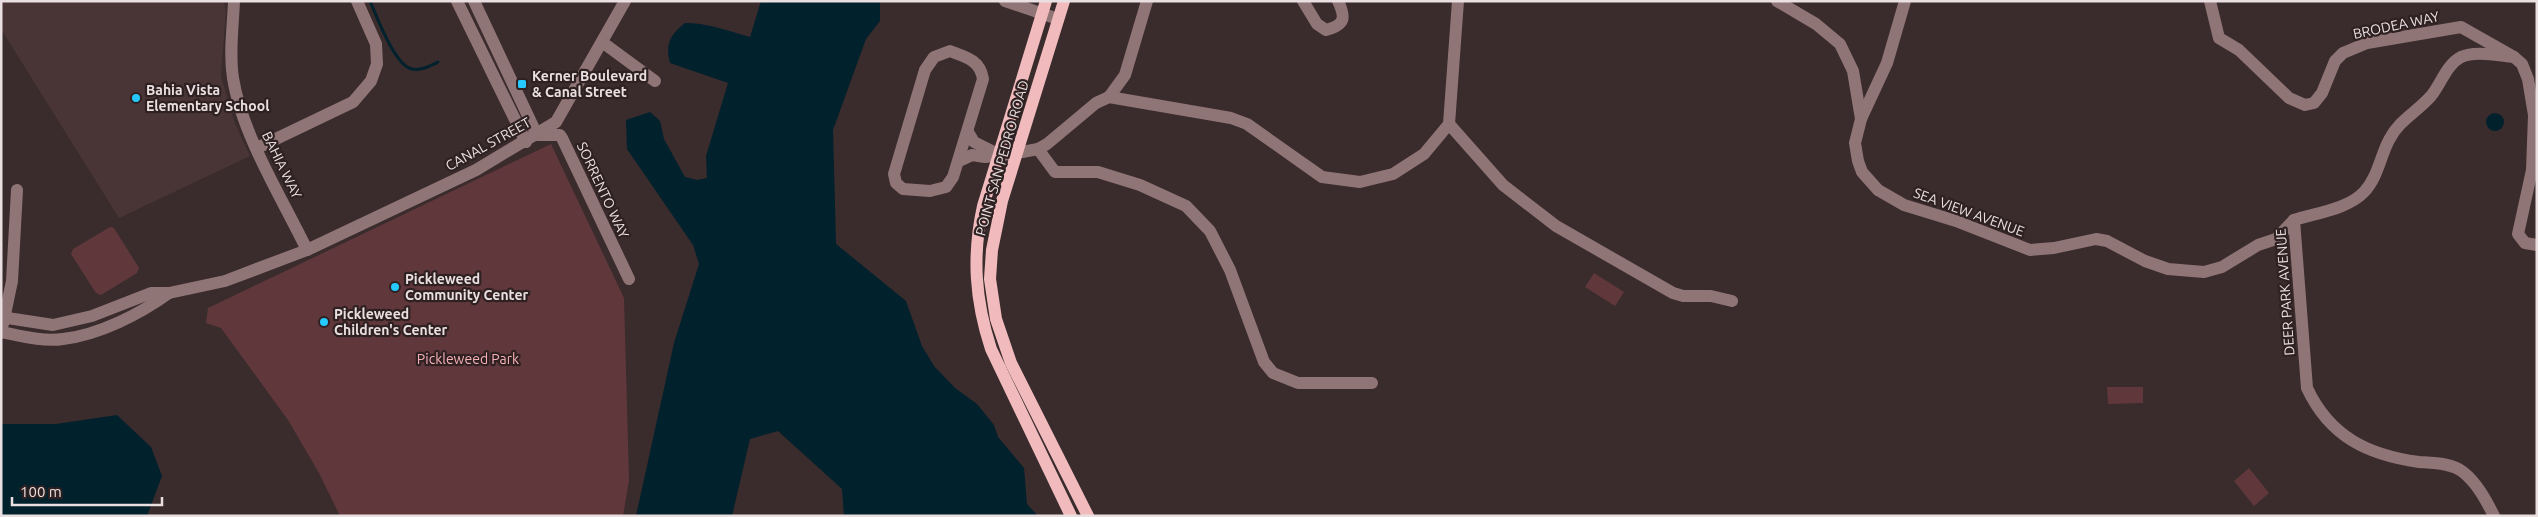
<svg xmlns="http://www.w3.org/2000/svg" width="2538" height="517" font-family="Ubuntu,sans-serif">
  <rect width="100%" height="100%" fill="#3a2b2c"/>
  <!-- built -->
  <path fill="#4a3536" d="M1,1H224L226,11L221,76L234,121L250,156L119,218L1,29Z"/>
  <!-- green -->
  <g fill="#60383b">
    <path d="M551,144L624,298L629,480L623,516H340L319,473L288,420L221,328L206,323L208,308Z"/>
    <path d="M110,227L114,228L139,268L137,273L101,295L96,293L71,254L73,249Z"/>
    <path d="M1594,273L1624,292L1615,306L1585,287Z"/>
    <path d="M2107,387H2143V403L2108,404Z"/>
    <path d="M2249,468L2269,493L2254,506L2234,481Z"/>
  </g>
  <!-- water -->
  <g fill="#01212d">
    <path d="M761,1H880V21L866,39L833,130L836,244L906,301L922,346L934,366L955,388L977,404L994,425L998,437L1024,468L1027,504L1038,516H844L842,489L778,431L750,439L732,516H636L674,343L699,264L693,245L627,149L626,120L650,112L660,121L664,139L685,177L697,180L707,178L706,156L728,83L670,63C665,44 670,35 685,23C707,23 729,31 750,37Z"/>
    <circle cx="2495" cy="122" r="9"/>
    <path d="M117,415L151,447L162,476L147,516H1V424H56Z"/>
  </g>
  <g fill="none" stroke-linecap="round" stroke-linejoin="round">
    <!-- stream -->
    <path stroke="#01212d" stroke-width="3" d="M370,1C377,17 395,66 412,69C421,71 430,66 438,62"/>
    <!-- minor -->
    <g stroke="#907576" stroke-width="12">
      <path d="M234,1C233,27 229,53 233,78C242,135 282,198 307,250"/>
      <path d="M457,1L526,142"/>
      <path d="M474,1L537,135"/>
      <path d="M1005,1L1058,19"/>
      <path d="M1303,1L1317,24L1326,30C1345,25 1346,18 1338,1"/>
      <path d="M1777,1L1816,24L1840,44L1853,71L1861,119L1855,143L1858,161L1862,172L1878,190L1904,205L1956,221L2030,250L2054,248L2096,239L2107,241L2145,261L2168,269L2204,272L2222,267L2258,245L2276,239L2294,220"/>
      <path d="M2210,1L2219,38L2239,50L2289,98L2305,105L2314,103L2322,93L2335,61L2343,53L2367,43L2461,27L2514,57L2522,64L2528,79L2534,115L2532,170L2518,234L2525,243L2537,245"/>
      <path d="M602,42L655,81"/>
      <path d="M950,51C966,57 980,60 983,79L953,177L946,187L930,191L903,189L896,183L894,174L925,70L934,57Z"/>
      <path d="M1109,97L1125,75L1147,1"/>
      <path d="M1861,119L1887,63L1905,1"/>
      <path d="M1449,124L1503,185L1556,226L1673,293L1683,296H1711L1732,301"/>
      <path d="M968,132L974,142L994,152"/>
      <path d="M537,135H560L562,138L629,279"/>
      <path d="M257,148L353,102L371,81L377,64L376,44L357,1"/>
      <path d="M1038,149L1055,172H1098L1140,185L1186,206L1210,231L1230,270L1264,362L1273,373L1298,383H1372"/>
      <path d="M959,161L972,155L985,157L1017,153L1038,149L1047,144L1096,103L1109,97L1231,118L1247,124L1322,177L1360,182L1393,174L1424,154L1449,124L1458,1"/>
      <path d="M1,317L53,325L92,316L151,293H169L225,281L307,250L476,170L556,122L625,1"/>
      <path d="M3,324L12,281L17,190"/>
      <path d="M1,332C21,336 43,342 63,339C99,335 140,314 169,293"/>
      <path d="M2494,516C2486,500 2477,483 2463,472C2452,463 2433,463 2419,462C2368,455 2330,437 2307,388L2294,220C2316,213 2348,209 2364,192C2378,177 2380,157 2389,140C2399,120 2417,112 2431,96C2441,84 2446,65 2461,57C2476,50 2499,56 2514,57"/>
    </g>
    <!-- major -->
    <g stroke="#f1bbbd" stroke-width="12">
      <path d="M1046,1L983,206C972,256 975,300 991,349L1071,516"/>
      <path d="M1064,1L1002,201L992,250L990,279L996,319L1011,363L1088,516"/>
    </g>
  </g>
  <!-- markers -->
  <g fill="#25c9fe" stroke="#2f2122" stroke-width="2">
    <rect x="517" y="79" width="10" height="10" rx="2.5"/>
    <circle cx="136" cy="98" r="5"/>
    <circle cx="395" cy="287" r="5"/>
    <circle cx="324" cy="322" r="5"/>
  </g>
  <g text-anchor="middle" stroke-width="4.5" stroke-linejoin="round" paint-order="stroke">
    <!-- street labels -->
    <g font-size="14" fill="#eae0e1" stroke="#2f2122">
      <text transform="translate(2396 25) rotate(-12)" y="5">BRODEA WAY</text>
      <text transform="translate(488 144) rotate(-29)" y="5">CANAL STREET</text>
      <text transform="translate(1002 158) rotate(-74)" y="5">POINT SAN PEDRO ROAD</text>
      <text transform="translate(282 165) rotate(64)" y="5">BAHIA WAY</text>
      <text transform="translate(603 190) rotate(65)" y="5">SORRENTO WAY</text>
      <text transform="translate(1969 212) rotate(20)" y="5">SEA VIEW AVENUE</text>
      <text transform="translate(2285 292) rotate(-94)" y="5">DEER PARK AVENUE</text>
    </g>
    <!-- poi labels -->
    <g font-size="14" font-weight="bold" fill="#eae0e1" stroke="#2f2122" text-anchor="start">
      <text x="532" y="81">Kerner Boulevard<tspan x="532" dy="16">&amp; Canal Street</tspan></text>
      <text x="146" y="95">Bahia Vista<tspan x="146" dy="16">Elementary School</tspan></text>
      <text x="405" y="284">Pickleweed<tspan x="405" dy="16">Community Center</tspan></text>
      <text x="334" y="319">Pickleweed<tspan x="334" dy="16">Children's Center</tspan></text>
    </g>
    <!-- park labels -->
    <g font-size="14" fill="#f8b1b5" stroke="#2f2122">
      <text x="468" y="364">Pickleweed Park</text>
    </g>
  </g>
  <!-- border -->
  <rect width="2538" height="517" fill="none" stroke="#eae0e1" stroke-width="5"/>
  <!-- scale -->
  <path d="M12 497v8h150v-8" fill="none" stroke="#eae0e1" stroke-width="2.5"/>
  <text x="20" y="497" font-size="15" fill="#eae0e1" stroke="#2f2122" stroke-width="4" paint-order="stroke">100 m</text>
</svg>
